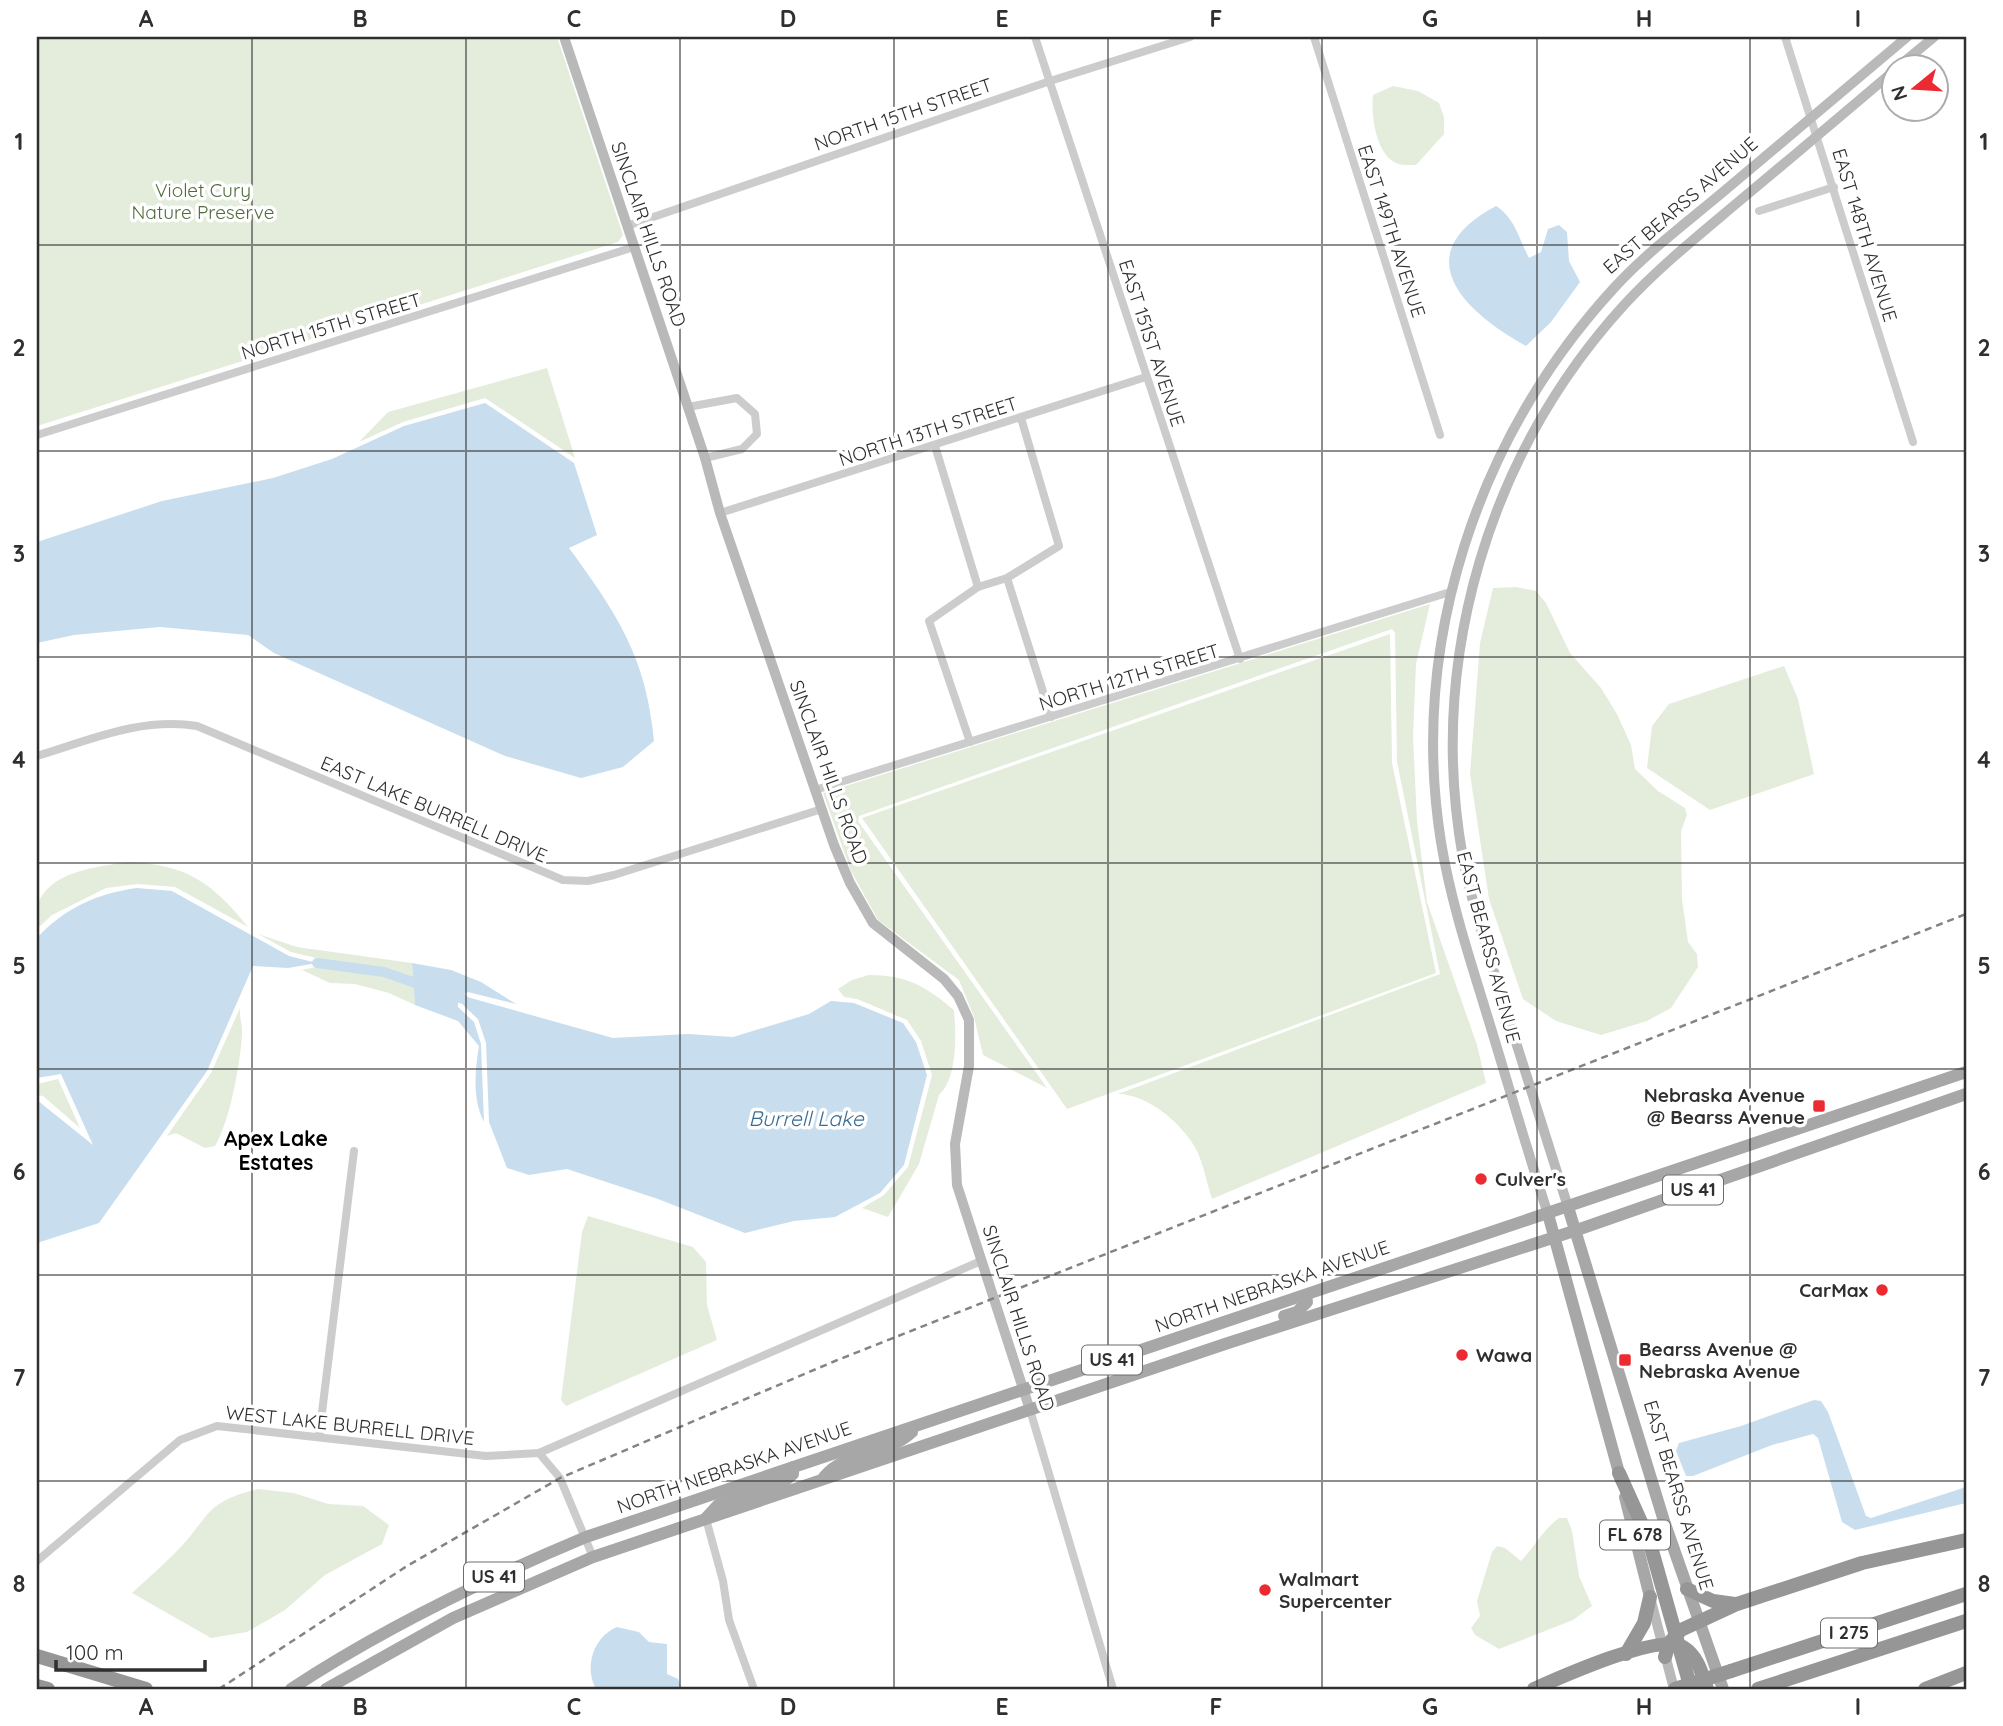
<svg xmlns="http://www.w3.org/2000/svg" width="2003" height="1726" font-family="Quicksand,sans-serif">
  <rect width="100%" height="100%" fill="#fff"/>
  <!-- green -->
  <g fill="#e4eddc">
    <path d="M37,37H557L623,235L618,242L37,426Z"/>
    <path d="M1393,86L1418,91L1439,103L1444,117V134L1416,165C1409,165 1400,166 1394,162C1375,151 1371,114 1373,95Z"/>
    <path d="M547,368L575,458L485,398L403,422L359,442L388,412Z"/>
    <path d="M1516,587L1536,591L1546,603L1570,653L1601,688L1617,714L1631,745L1635,769L1658,791L1685,808L1687,815L1681,831L1682,899L1688,942L1697,954L1698,967L1671,1008L1647,1021L1601,1035L1556,1021L1523,999L1489,899L1470,774L1480,643L1493,588Z"/>
    <path d="M1430,604L1416,664L1413,737L1417,821L1427,902L1477,1045L1486,1083L1212,1199C1207,1184 1204,1166 1197,1151C1184,1125 1148,1094 1118,1094L1440,974L1397,762L1395,633L1392,629L859,816L858,821L1047,1088L983,1055L974,1017L959,980L878,920L851,871L823,793Z"/>
    <path d="M1390,634L1392,763L1436,973L1067,1109L862,818Z"/>
    <path d="M1784,666L1798,699L1814,774L1710,810L1647,768L1652,726L1669,704Z"/>
    <path d="M127,862C186,864 212,882 248,927L175,887L138,884L106,888L52,915L37,929C37,922 35,913 37,907C47,871 97,867 127,862Z"/>
    <path d="M258,934L297,947L412,963L415,1005L389,993L355,984L330,983L302,970L320,966V959L291,952Z"/>
    <path d="M869,975C907,975 925,986 954,1010C956,1033 958,1078 939,1095L919,1164L888,1217L862,1208L884,1195L908,1167L932,1075L921,1041L907,1020L857,999L844,997L838,989L852,980Z"/>
    <path d="M240,1008C239,1017 243,1026 242,1035C240,1065 230,1121 215,1146L205,1148L176,1133L167,1136L211,1073Z"/>
    <path d="M58,1079L80,1128L43,1096L37,1095V1084Z"/>
    <path d="M588,1216L693,1247L706,1262L707,1305L717,1340L566,1406L561,1400L582,1232Z"/>
    <path d="M258,1489L294,1493L328,1504L363,1506L389,1525L382,1544L325,1575L285,1610L247,1632L211,1638L132,1593C147,1579 162,1566 177,1551C210,1517 204,1502 258,1489Z"/>
    <path d="M1559,1518H1567L1572,1531L1579,1576L1592,1606L1573,1620L1499,1649L1475,1635L1471,1628L1480,1616L1477,1601L1492,1552L1497,1546L1505,1548L1521,1561C1534,1547 1544,1529 1559,1518Z"/>
  </g>
  <!-- water -->
  <g fill="#c8dded">
    <path d="M1496,206C1515,218 1519,239 1529,258L1541,252L1548,229L1559,225L1567,232L1569,261L1580,282L1551,322L1526,346C1462,311 1406,254 1496,206Z"/>
    <path d="M485,403L574,463L597,535L569,548C617,614 646,656 654,741L623,767L581,778L505,756L274,653L248,635L160,627L74,635L37,643V542L162,501L273,478L332,459L404,426Z"/>
    <path d="M137,888L172,891L289,956L317,963L288,968L253,966L207,1071L99,1223L37,1243V1100L93,1145L61,1074L37,1078V938C63,909 98,893 137,888Z"/>
    <path d="M412,963L451,970L481,982L516,1004L468,992L458,998V1007L474,1022L481,1044L484,1122C472,1099 475,1070 479,1046L458,1021L415,1005Z"/>
    <path d="M467,997L613,1038L688,1034L733,1037L809,1014L831,1001L854,1003L903,1023L916,1042L927,1075L904,1165L880,1193L835,1217L794,1221L745,1233L658,1199L567,1169L529,1175L507,1168L489,1122L486,1043L478,1019L463,1005V999Z"/>
    <path d="M1814,1400L1821,1401L1828,1412L1866,1516L1871,1518L1966,1487V1503L1855,1530L1842,1522L1818,1438L1813,1434L1772,1445L1693,1476H1686L1676,1451L1679,1443L1741,1426Z"/>
    <path d="M617,1627L639,1632L649,1642L667,1644V1674L678,1679L682,1689H596C584,1667 593,1637 617,1627Z"/>
  </g>
  <g fill="none" stroke-linecap="round" stroke-linejoin="round">
    <!-- canal -->
    <g stroke="#c8dded" stroke-width="10">
      <path d="M317,963L384,972L427,987"/>
      <path d="M445,993L463,999"/>
    </g>
    <!-- street -->
    <g stroke="#ccc" stroke-width="8">
      <path d="M1035,37L1240,659"/>
      <path d="M1314,37L1440,435"/>
      <path d="M1785,37L1913,442"/>
      <path d="M1759,211L1834,187"/>
      <path d="M627,226L1050,81L1190,37"/>
      <path d="M688,407L737,398L755,414L757,434L742,449L705,458"/>
      <path d="M37,435L634,247"/>
      <path d="M935,446L978,587"/>
      <path d="M720,513L1146,377"/>
      <path d="M1007,578L1051,717"/>
      <path d="M970,742L929,621L978,587L1007,578L1059,546L1021,418"/>
      <path d="M37,756C90,740 141,717 197,726L563,880L588,881L614,875L822,809"/>
      <path d="M815,790L1450,592"/>
      <path d="M1030,1410L1113,1689"/>
      <path d="M319,1437L354,1151"/>
      <path d="M539,1453L981,1261"/>
      <path d="M706,1519L723,1581L729,1620L754,1689"/>
      <path d="M37,1561L180,1440L217,1426L486,1456L539,1453L560,1478L593,1557"/>
    </g>
    <!-- secondary -->
    <g stroke="#b9b9b9" stroke-width="10">
      <path d="M564,37L705,458L720,513L834,845L850,883L873,923L944,979L958,996L969,1020V1066L955,1144L957,1185L1030,1410"/>
      <path d="M1899,66L1934,37"/>
      <path d="M1568,1207C1546,1137 1524,1068 1502,998C1488,952 1472,905 1463,858C1427,659 1489,453 1624,305C1658,268 1699,235 1737,203C1790,159 1842,115 1895,70"/>
      <path d="M1548,1214C1525,1144 1505,1073 1483,1002C1467,950 1450,897 1441,842C1409,642 1478,436 1614,288C1646,253 1686,223 1723,192C1784,140 1846,89 1907,37"/>
      <path d="M1651,1601L1674,1689"/>
    </g>
    <!-- primary -->
    <g stroke="#a7a7a7" stroke-width="12">
      <path d="M1568,1207L1664,1521L1723,1689"/>
      <path d="M1548,1214L1621,1480"/>
      <path d="M1284,1316L1297,1312L1307,1302L1306,1295"/>
      <path d="M824,1477C846,1450 888,1455 912,1432"/>
      <path d="M1625,1497L1650,1597"/>
      <path d="M706,1518L718,1505L786,1480L793,1474V1467"/>
      <path d="M291,1689C384,1628 483,1580 586,1537L1966,1072"/>
      <path d="M326,1689L453,1618L593,1557L1225,1344L1577,1230L1966,1094"/>
    </g>
    <!-- highway -->
    <g stroke="#969696" stroke-width="14">
      <path d="M1619,1473L1649,1540L1691,1689"/>
      <path d="M1687,1589L1713,1601L1735,1604"/>
      <path d="M1626,1654L1644,1623L1650,1597"/>
      <path d="M37,1656L146,1689"/>
      <path d="M1665,1657L1669,1643L1681,1630L1737,1604L1862,1563L1966,1540"/>
      <path d="M1731,1671L1966,1594"/>
      <path d="M37,1686L48,1689"/>
      <path d="M1534,1689C1561,1677 1659,1633 1683,1647C1698,1656 1702,1674 1707,1689"/>
      <path d="M1758,1689L1966,1621"/>
      <path d="M1925,1689L1966,1673"/>
    </g>
    <!-- rail -->
    <path stroke="#848484" stroke-width="2.5" stroke-dasharray="7 5" stroke-linecap="butt" d="M219,1689L407,1566L560,1478L835,1361L1966,914"/>
    <!-- highway-bridge -->
    <path stroke="#969696" stroke-width="14" d="M1675,1689L1731,1671"/>
  </g>
  <!-- grid -->
  <path fill="none" stroke="#2f2f2f" stroke-width="2" stroke-opacity="0.55" d="M252,37V1689M466,37V1689M680,37V1689M894,37V1689M1108,37V1689M1322,37V1689M1537,37V1689M1750,37V1689M37,245H1966M37,451H1966M37,657H1966M37,863H1966M37,1069H1966M37,1275H1966M37,1481H1966"/>
  <!-- markers -->
  <g fill="#eb2b31" stroke="#fff" stroke-width="2.5">
    <rect x="1812" y="1099" width="14" height="14" rx="3.5"/>
    <circle cx="1481" cy="1179" r="7"/>
    <circle cx="1882" cy="1290" r="7"/>
    <circle cx="1462" cy="1355" r="7"/>
    <rect x="1618" y="1353" width="14" height="14" rx="3.5"/>
    <circle cx="1265" cy="1590" r="7"/>
  </g>
  <g text-anchor="middle" stroke-width="7" stroke-linejoin="round" paint-order="stroke">
    <!-- shield labels -->
    <g fill="#fff" stroke="#6d6d6d" stroke-width="2">
      <rect x="1663" y="1175.5" width="60" height="29" rx="5"/>
      <rect x="1082" y="1345.5" width="60" height="29" rx="5"/>
      <rect x="1600" y="1520.5" width="70" height="29" rx="5"/>
      <rect x="464" y="1562.5" width="60" height="29" rx="5"/>
      <rect x="1821" y="1618.5" width="56" height="29" rx="5"/>
    </g>
    <g font-size="18" font-weight="bold" fill="#2f2f2f">
      <text x="1693" y="1196">US 41</text>
      <text x="1112" y="1366">US 41</text>
      <text x="1635" y="1541">FL 678</text>
      <text x="494" y="1583">US 41</text>
      <text x="1849" y="1639">I 275</text>
    </g>
    <!-- street labels -->
    <g font-size="19" fill="#2f2f2f" stroke="#fff">
      <text transform="translate(903 114) rotate(-19)" y="7">NORTH 15TH STREET</text>
      <text transform="translate(1680 205) rotate(-41)" y="7">EAST BEARSS AVENUE</text>
      <text transform="translate(1392 231) rotate(72)" y="7">EAST 149TH AVENUE</text>
      <text transform="translate(649 234) rotate(71)" y="7">SINCLAIR HILLS ROAD</text>
      <text transform="translate(1865 235) rotate(73)" y="7">EAST 148TH AVENUE</text>
      <text transform="translate(331 326) rotate(-17)" y="7">NORTH 15TH STREET</text>
      <text transform="translate(1152 343) rotate(72)" y="7">EAST 151ST AVENUE</text>
      <text transform="translate(928 431) rotate(-18)" y="7">NORTH 13TH STREET</text>
      <text transform="translate(1129 677) rotate(-17)" y="7">NORTH 12TH STREET</text>
      <text transform="translate(829 772) rotate(70)" y="7">SINCLAIR HILLS ROAD</text>
      <text transform="translate(434 809) rotate(23)" y="7">EAST LAKE BURRELL DRIVE</text>
      <text transform="translate(1489 947) rotate(75)" y="7">EAST BEARSS AVENUE</text>
      <text transform="translate(1272 1286) rotate(-19)" y="7">NORTH NEBRASKA AVENUE</text>
      <text transform="translate(1019 1318) rotate(72)" y="7">SINCLAIR HILLS ROAD</text>
      <text transform="translate(350 1425) rotate(6)" y="7">WEST LAKE BURRELL DRIVE</text>
      <text transform="translate(734 1467) rotate(-19)" y="7">NORTH NEBRASKA AVENUE</text>
      <text transform="translate(1679 1495) rotate(73)" y="7">EAST BEARSS AVENUE</text>
    </g>
    <!-- park labels -->
    <g font-size="19" fill="#506c3a" stroke="#fff">
      <text x="203" y="197">Violet Cury<tspan x="203" dy="22">Nature Preserve</tspan></text>
    </g>
    <!-- poi labels -->
    <g font-size="19" font-weight="bold" fill="#2f2f2f" stroke="#fff" text-anchor="start">
      <text x="1805" y="1102" text-anchor="end">Nebraska Avenue<tspan x="1805" dy="22">@ Bearss Avenue</tspan></text>
      <text x="1495" y="1186">Culver's</text>
      <text x="1868" y="1297" text-anchor="end">CarMax</text>
      <text x="1639" y="1356">Bearss Avenue @<tspan x="1639" dy="22">Nebraska Avenue</tspan></text>
      <text x="1476" y="1362">Wawa</text>
      <text x="1279" y="1586">Walmart<tspan x="1279" dy="22">Supercenter</tspan></text>
    </g>
    <!-- water labels -->
    <g font-size="21" font-style="italic" fill="#3a6d94" stroke="#fff">
      <text x="806" y="1126">Burrell Lake</text>
    </g>
    <!-- neighbourhood labels -->
    <g font-size="21" font-weight="bold" fill="#000" stroke="#fff">
      <text x="276" y="1146">Apex Lake<tspan x="276" dy="24">Estates</tspan></text>
    </g>
  </g>
  <!-- border -->
  <rect width="2003" height="1726" fill="none" stroke="#ffffff" stroke-width="77"/>
  <!-- north arrow -->
  <g transform="translate(1915 88) rotate(252)"><circle r="33" fill="#ffffff" stroke="#acacac" stroke-width="2"/>
  <path d="M0-5L12 26L0 18L-12 26Z" fill="#eb2b31"/>
  <text y="-10" font-size="19" font-weight="bold" text-anchor="middle" fill="#2f2f2f">N</text>
  </g>
  <!-- scale -->
  <path d="M56 1660v10h149v-10" fill="none" stroke="#2f2f2f" stroke-width="3.5"/>
  <text x="66" y="1660" font-size="21" fill="#2f2f2f" stroke="#ffffff" stroke-width="5" paint-order="stroke">100 m</text>
  <rect x="38" y="38" width="1927" height="1650" fill="none" stroke="#2f2f2f" stroke-width="2.5"/>
  <g font-size="23" text-anchor="middle" font-weight="bold" fill="#2f2f2f">
    <text x="146" y="27">A</text>
    <text x="360" y="27">B</text>
    <text x="574" y="27">C</text>
    <text x="788" y="27">D</text>
    <text x="1002" y="27">E</text>
    <text x="1216" y="27">F</text>
    <text x="1430" y="27">G</text>
    <text x="1644" y="27">H</text>
    <text x="1858" y="27">I</text>
    <text x="19" y="150">1</text>
    <text x="1984" y="150">1</text>
    <text x="19" y="356">2</text>
    <text x="1984" y="356">2</text>
    <text x="19" y="562">3</text>
    <text x="1984" y="562">3</text>
    <text x="19" y="768">4</text>
    <text x="1984" y="768">4</text>
    <text x="19" y="974">5</text>
    <text x="1984" y="974">5</text>
    <text x="19" y="1180">6</text>
    <text x="1984" y="1180">6</text>
    <text x="19" y="1386">7</text>
    <text x="1984" y="1386">7</text>
    <text x="19" y="1592">8</text>
    <text x="1984" y="1592">8</text>
    <text x="146" y="1715">A</text>
    <text x="360" y="1715">B</text>
    <text x="574" y="1715">C</text>
    <text x="788" y="1715">D</text>
    <text x="1002" y="1715">E</text>
    <text x="1216" y="1715">F</text>
    <text x="1430" y="1715">G</text>
    <text x="1644" y="1715">H</text>
    <text x="1858" y="1715">I</text>
  </g>
</svg>
